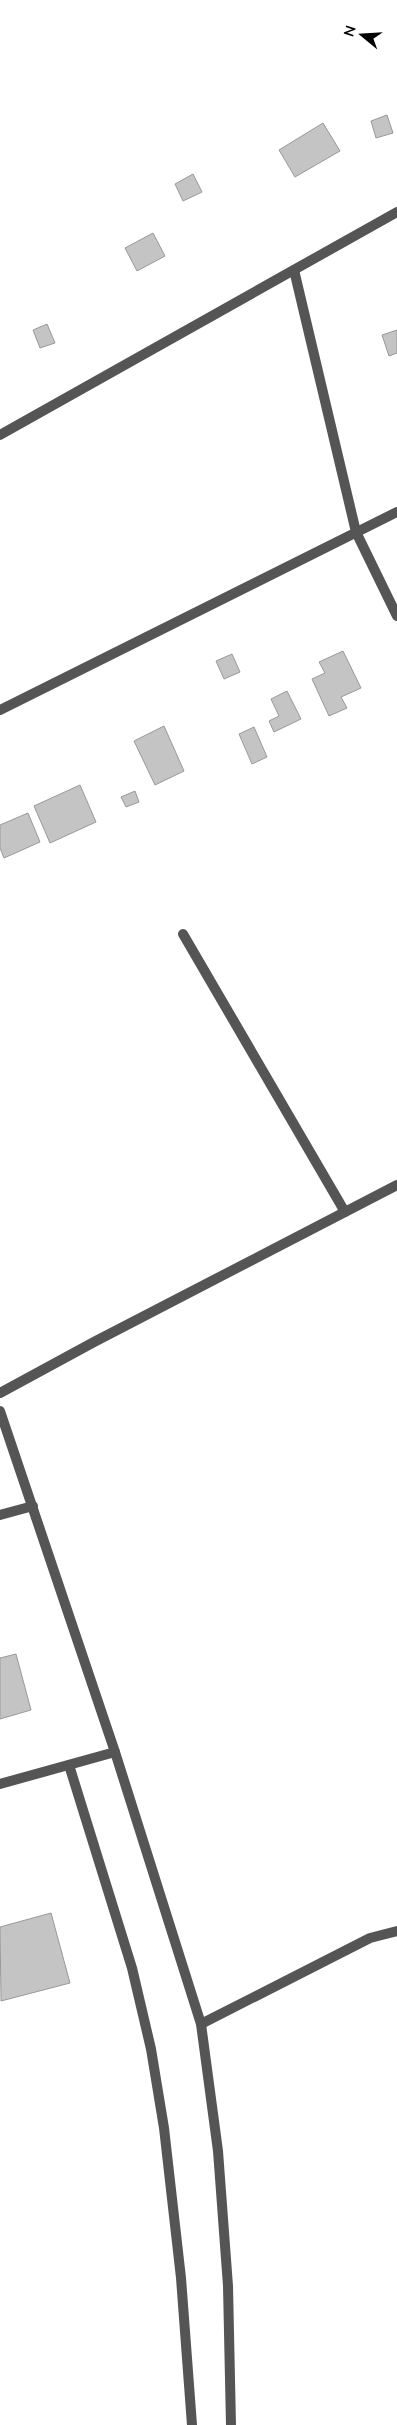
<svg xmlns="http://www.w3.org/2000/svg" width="397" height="2425" font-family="'Nunito Sans',sans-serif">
  <rect width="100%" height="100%" fill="#fff"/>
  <!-- building -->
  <g fill="#c4c4c4" stroke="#999">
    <path d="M387,115L393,133L376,138L371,121Z"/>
    <path d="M323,123L340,151L295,177L279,150Z"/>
    <path d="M193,174L202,192L183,201L175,184Z"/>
    <path d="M153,233L165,256L137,271L125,248Z"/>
    <path d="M47,324L55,343L40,348L33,330Z"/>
    <path d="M397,330V353L389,356L382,335Z"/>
    <path d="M343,651L361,688L341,697L347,708L329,716L312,679L325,673L319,662Z"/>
    <path d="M232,654L240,672L224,679L216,661Z"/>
    <path d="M287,691L301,719L274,732L269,721L279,716L271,699Z"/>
    <path d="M164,726L184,771L155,785L134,741Z"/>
    <path d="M254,727L267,757L252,764L239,734Z"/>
    <path d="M80,785L96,822L50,843L34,806Z"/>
    <path d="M135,791L139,802L126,807L121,797Z"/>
    <path d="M28,813L40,842L4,858L0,848V825Z"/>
    <path d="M16,1654L31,1710L0,1719V1658Z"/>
    <path d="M51,1913L70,1983L1,2001L0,1927Z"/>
  </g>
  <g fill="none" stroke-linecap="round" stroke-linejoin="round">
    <!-- minor -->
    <g stroke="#555" stroke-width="10">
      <path d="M294,270L356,532L397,616"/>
      <path d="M0,435L397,212"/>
      <path d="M0,710L397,512"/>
      <path d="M183,934L345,1212"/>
      <path d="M0,1393L94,1342L397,1185"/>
      <path d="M0,1411L115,1752L201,2024L218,2151L228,2286L231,2425"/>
      <path d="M0,1515L33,1506"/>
      <path d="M69,1765L132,1968L151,2049L164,2128L181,2278L192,2425"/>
      <path d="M0,1784L115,1752"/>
      <path d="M201,2024L370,1938L397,1931"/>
    </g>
  </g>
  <!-- north arrow -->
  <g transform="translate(362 35) rotate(288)" stroke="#ffffff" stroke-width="4" paint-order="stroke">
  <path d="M0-4L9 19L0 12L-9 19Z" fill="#000000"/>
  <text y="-8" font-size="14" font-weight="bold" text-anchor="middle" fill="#000000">N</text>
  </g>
</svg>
